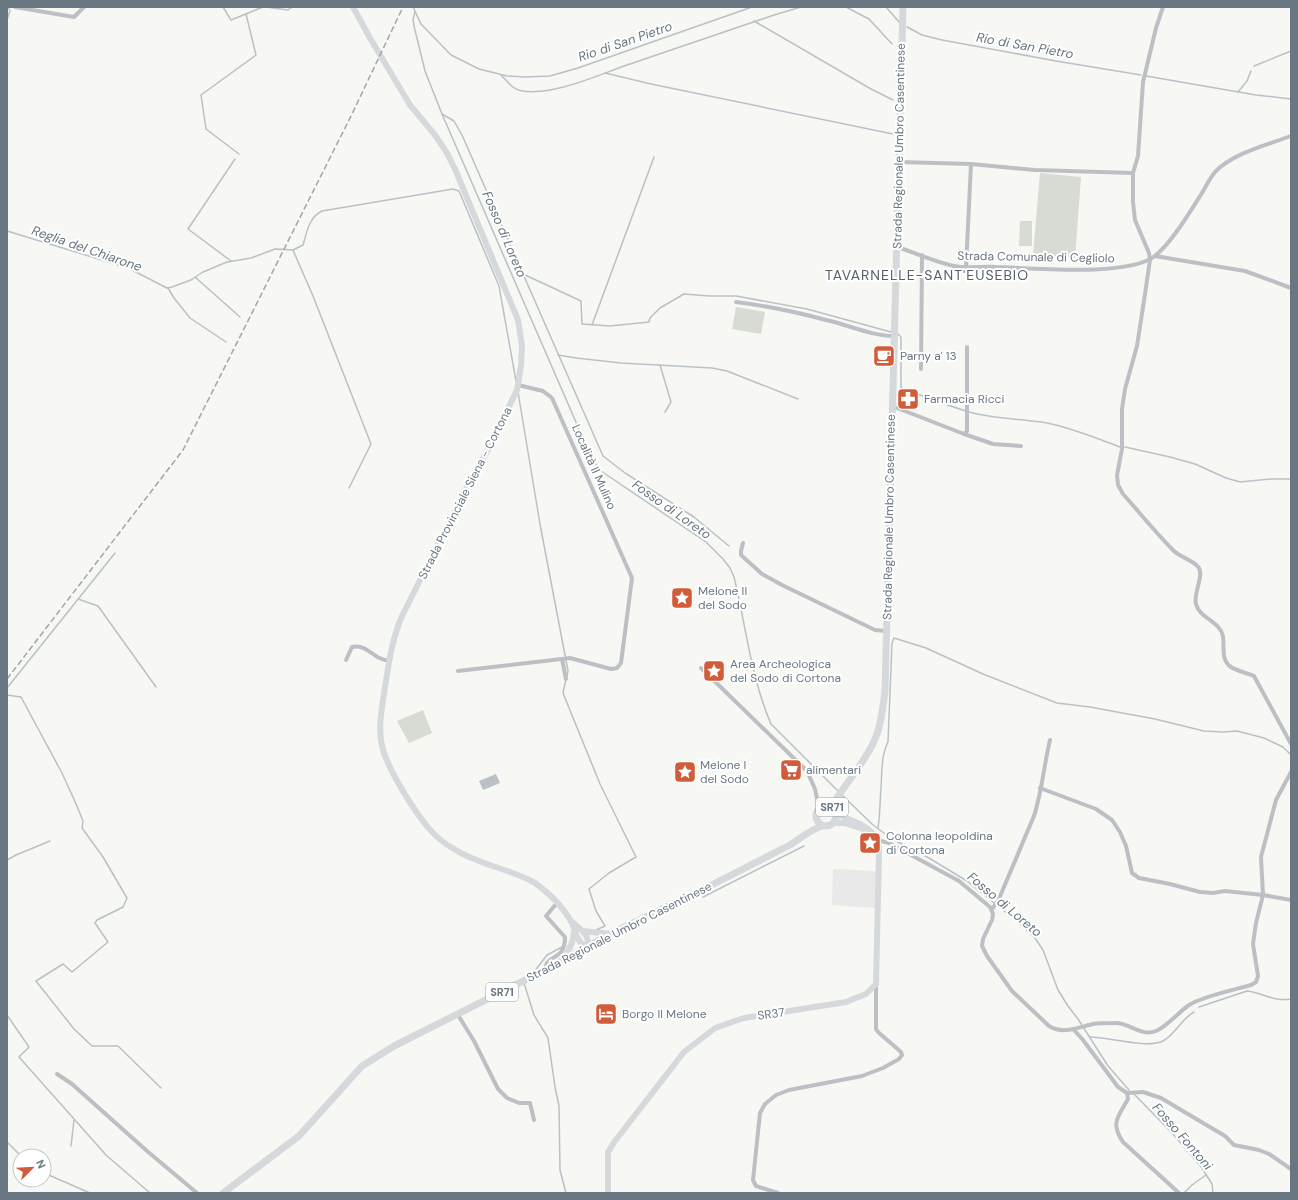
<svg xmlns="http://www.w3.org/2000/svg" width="1298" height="1200" font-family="'DM Sans',sans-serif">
  <rect width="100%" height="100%" fill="#f7f7f4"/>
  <!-- built -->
  <path fill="#e8e9e8" d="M833,869L876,871L875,908L832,905Z"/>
  <!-- green -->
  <g fill="#d7dbd4">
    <path d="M1040,173L1081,177L1075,258L1033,255Z"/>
    <path d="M1020,221H1032V246H1019Z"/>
    <path d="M736,307L765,312L761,334L732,329Z"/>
    <path d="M423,710L432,733L409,743L397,721Z"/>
  </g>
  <!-- water -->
  <path fill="#b8c2c6" d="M496,774L500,783L483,790L479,781Z"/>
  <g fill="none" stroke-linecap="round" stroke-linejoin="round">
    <!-- stream -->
    <g stroke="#b8c2c6" stroke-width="1.5">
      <path d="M223,7L231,20L263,7"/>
      <path d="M266,7L288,10L292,7"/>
      <path d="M413,7L421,24L451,55L479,69L507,76L525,77L550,76L578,68L752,7"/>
      <path d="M846,7L869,19L892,44"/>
      <path d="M886,7L900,23"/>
      <path d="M415,12L413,19L414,26L425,71L442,114L592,459L601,471L706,542L723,559L730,568L734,577C746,626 751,678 771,724L839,792"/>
      <path d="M7,20L10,11L8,7"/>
      <path d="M754,21L871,89L893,100"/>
      <path d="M907,27L922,35L942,40L1056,61L1141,75"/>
      <path d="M1254,66L1291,51"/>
      <path d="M605,73L651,84L893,134"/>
      <path d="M501,75C507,81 513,90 522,91C555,96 600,74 630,64C678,48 726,31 774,15L801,7"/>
      <path d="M1146,76L1256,95L1291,99"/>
      <path d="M1238,92L1247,81L1251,71"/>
      <path d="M442,114L454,121L462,135L603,456L625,473L694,517L729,546"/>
      <path d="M239,154L206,129L201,95L256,55L246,14"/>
      <path d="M7,231L128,268L167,288L172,287L191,280L203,272L227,262L251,258L275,249L293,250L303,245C307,232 309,217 322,211L453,189L459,191L499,286L516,381"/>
      <path d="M293,250L313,296L371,444L349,488"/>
      <path d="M231,261L188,229L235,159"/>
      <path d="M523,274L581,301L582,324L610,326L649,322L650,318L660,308L684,294L710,296H736L807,309L891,332"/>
      <path d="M195,277L240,317"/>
      <path d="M168,288L174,298L190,318L226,342"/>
      <path d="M592,325L654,157"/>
      <path d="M897,333L901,337V388C926,397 952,408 977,414C1000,419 1024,419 1047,423C1072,428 1096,438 1120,447"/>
      <path d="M558,355L576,358L621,363L712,368L727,371L798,399"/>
      <path d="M660,365L671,402L665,412"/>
      <path d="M518,392L540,524L568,671L567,676"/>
      <path d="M1125,447L1170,457L1195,464L1226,478L1240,482L1270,479H1291"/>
      <path d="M78,599L98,606L156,687"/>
      <path d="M566,679L563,693L600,784L636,857L609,873L589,889L596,911L605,926L596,930"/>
      <path d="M7,688L115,553"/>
      <path d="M7,695L21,697L62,773L77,806L83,821L82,828L103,857L127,898L123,907L97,920L95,923L108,942L72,972L63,964L36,981L74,1029L92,1046H118L161,1088"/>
      <path d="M842,795L873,825L892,839L929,858L967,881L1020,924L1035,938L1043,950L1058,990L1068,1006L1078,1019L1108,1066L1129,1090"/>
      <path d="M878,828C880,815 880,801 881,788C882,772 881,756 888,742L892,643L894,638L926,648L983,674L1057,703L1090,707L1155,719L1204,731L1223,732L1237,731L1264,738L1283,747L1291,755"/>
      <path d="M7,860L16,855L50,841"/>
      <path d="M703,897L804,846"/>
      <path d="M534,972L547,955L562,947"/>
      <path d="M524,983L534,1015L548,1038L555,1087L559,1106L560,1170L566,1193"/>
      <path d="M1199,1007L1247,991C1264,993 1273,1002 1291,999"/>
      <path d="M7,1015L29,1047L19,1057L106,1155L150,1193"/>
      <path d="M1090,1037C1109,1037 1146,1049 1163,1041C1176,1034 1181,1019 1194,1012"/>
      <path d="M1134,1094L1173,1134L1202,1168L1212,1184L1213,1193"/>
      <path d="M7,1142L21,1156"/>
      <path d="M71,1146L74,1120"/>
      <path d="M44,1173L90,1193"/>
      <path d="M1184,1193L1192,1185L1206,1175"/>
    </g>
    <!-- street -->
    <g stroke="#bcc0c4" stroke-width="4">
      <path d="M15,7L74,17L84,7"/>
      <path d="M1163,7L1156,28L1143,82L1138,156L1133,173V202L1135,220L1149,253L1150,260L1145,294L1137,346L1125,389L1122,409V449L1117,475L1118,485L1123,494C1140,513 1156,533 1174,551C1181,558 1194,560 1199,568C1204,576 1193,594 1196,604C1199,616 1212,619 1219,628C1229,639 1217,657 1231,667C1237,671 1247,673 1254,676L1291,744"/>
      <path d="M899,162L971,164L966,268"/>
      <path d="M971,164L1035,170L1133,173"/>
      <path d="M897,247C916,253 935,262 954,266C968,269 983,266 997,267C1033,268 1128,277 1155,256C1172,242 1190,212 1202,193C1206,186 1210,178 1215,172C1233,153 1267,145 1291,136"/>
      <path d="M1155,256L1245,271L1291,288"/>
      <path d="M736,302C767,306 797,312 826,320C849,325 871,336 895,336"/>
      <path d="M921,369L922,255"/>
      <path d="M892,406L964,434L967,431V347"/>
      <path d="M964,434L993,444L1021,446"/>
      <path d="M743,543L741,551V555L762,574L782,585L875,630L886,631"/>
      <path d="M562,659L566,679"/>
      <path d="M346,660L352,647C363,645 368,651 376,656C380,659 385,660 389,661"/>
      <path d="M701,668L807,771L815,789L819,808"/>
      <path d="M458,671L570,658L611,669L617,668L621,663L632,578L552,398L543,391L518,385"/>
      <path d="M1040,788L1096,809L1112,820L1120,832L1126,846L1132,873L1139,878L1170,884L1200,892L1213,893L1225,891L1263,895L1291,900"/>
      <path d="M877,840L889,843L959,881L990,907L993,914L992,920L983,939L982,946L987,956L1012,991L1049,1026C1063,1035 1079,1027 1093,1024C1100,1023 1108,1023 1115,1023C1129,1022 1140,1037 1156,1031C1166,1027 1179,1012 1189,1005C1203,996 1234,990 1251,985L1256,982L1258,976L1253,944L1256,923L1263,895L1261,857L1276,800L1291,772"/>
      <path d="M992,909L998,901L1034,816C1042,791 1044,765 1050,740"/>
      <path d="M545,970C545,959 555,959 561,952C564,948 565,941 565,937L546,916L557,903"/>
      <path d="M458,1015L474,1041L498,1089L507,1098L519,1103H530L534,1120"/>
      <path d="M1074,1030L1083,1040L1118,1087L1127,1093L1143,1092L1161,1098L1225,1136L1234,1145L1259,1150L1269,1154L1291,1169"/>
      <path d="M57,1074L72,1084L147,1151L197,1193"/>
      <path d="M1127,1093L1128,1099C1118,1117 1110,1123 1123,1142L1179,1193"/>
      <path d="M778,1193L756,1186L753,1180L760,1113L765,1104L776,1095L789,1090L862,1076L883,1068L899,1059L902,1055L901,1052L878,1032L876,1029V984"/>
    </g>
    <!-- secondary -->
    <g stroke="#d5d9dc" stroke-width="6">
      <path d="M353,7L370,38L410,105L435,135L447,153L455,169L518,320L522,345L521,366L517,390L489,448L469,483L402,616C392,639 389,662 385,687C382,708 377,729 383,750C389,769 400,787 411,804C423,822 434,838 454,849C471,860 491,865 510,872C518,875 527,878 535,883C546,891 557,901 565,912C567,915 570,919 572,923C576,932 576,942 587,947C591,935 580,929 572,922"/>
      <path d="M833,823H844L863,829"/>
      <path d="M583,931L610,934"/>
      <path d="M563,960L572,943L574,932"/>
      <path d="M608,1193V1152L615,1141L684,1052L715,1028L744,1018L846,1002L866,994L876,984L879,853C879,849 879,844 877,840C872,826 848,819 836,814"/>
    </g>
    <!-- primary -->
    <g stroke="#d5d9dc" stroke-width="7">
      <circle cx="826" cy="816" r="10"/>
      <path d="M834,809L836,799C849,780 872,752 878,731C882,718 883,705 885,691L903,7"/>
      <path d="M223,1193L299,1136L362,1066L394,1046L545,970L610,934L696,893L790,845C801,838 810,830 822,826"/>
    </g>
    <!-- rail -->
    <path stroke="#9fa5aa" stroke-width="1.5" stroke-dasharray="6 3" stroke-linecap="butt" d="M7,679L183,450L352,114L403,7"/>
  </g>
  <!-- icons -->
  <defs>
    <g id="cafe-square" transform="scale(1.15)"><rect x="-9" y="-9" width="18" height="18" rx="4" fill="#d15c3a" stroke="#fff"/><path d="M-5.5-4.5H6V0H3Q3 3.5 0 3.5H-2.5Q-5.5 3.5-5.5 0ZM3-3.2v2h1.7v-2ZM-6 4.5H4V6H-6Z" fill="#fff"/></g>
    <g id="pharmacy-square" transform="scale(1.15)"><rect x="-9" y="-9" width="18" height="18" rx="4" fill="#d15c3a" stroke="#fff"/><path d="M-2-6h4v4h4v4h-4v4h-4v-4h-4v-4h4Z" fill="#fff"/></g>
    <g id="sight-square" transform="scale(1.15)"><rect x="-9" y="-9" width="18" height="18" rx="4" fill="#d15c3a" stroke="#fff"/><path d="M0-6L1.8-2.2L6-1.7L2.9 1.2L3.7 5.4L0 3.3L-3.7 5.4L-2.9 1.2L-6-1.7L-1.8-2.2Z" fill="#fff"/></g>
    <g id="supermarket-square" transform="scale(1.15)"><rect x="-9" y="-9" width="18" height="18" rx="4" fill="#d15c3a" stroke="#fff"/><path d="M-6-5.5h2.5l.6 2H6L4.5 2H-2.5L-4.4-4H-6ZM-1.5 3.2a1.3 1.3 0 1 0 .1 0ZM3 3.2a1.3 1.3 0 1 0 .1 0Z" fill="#fff"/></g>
    <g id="hotel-square" transform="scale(1.15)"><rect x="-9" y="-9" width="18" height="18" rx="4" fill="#d15c3a" stroke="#fff"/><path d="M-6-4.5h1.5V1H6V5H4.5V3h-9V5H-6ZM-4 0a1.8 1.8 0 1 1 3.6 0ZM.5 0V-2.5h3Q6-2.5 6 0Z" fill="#fff"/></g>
  </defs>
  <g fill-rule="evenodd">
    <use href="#cafe-square" x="884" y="356"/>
    <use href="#pharmacy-square" x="908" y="399"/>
    <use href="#sight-square" x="682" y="598"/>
    <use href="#sight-square" x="714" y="671"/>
    <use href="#supermarket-square" x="791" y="770"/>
    <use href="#sight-square" x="685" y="772"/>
    <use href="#sight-square" x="870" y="843"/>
    <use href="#hotel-square" x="606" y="1014"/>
  </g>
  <g text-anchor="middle" stroke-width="4" stroke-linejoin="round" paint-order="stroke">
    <!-- shield labels -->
    <g fill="#fff" stroke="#96a0a8" stroke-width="1">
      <rect x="816" y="798" width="32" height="18" rx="3"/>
      <rect x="486" y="983" width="32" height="18" rx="3"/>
    </g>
    <g font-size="11" font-weight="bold" fill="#697782">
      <text x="832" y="811">SR71</text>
      <text x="502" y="996">SR71</text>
    </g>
    <!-- street labels -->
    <g font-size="12" fill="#697782" stroke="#fff">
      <text transform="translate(899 146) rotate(-89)" y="4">Strada Regionale Umbro Casentinese</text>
      <text transform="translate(1036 257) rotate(1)" y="4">Strada Comunale di Cegliolo</text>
      <text transform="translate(594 467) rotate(66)" y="4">Località Il Mulino</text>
      <text transform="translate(465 493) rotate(-63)" y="4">Strada Provinciale Siena - Cortona</text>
      <text transform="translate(889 517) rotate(-89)" y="4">Strada Regionale Umbro Casentinese</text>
      <text transform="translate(619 932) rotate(-27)" y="4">Strada Regionale Umbro Casentinese</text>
      <text transform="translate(771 1014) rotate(-8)" y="4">SR37</text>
    </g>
    <!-- poi labels -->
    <g font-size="12" fill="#697782" stroke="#fff" text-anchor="start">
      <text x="900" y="360">Parny a' 13</text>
      <text x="924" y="403">Farmacia Ricci</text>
      <text x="698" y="595">Melone II<tspan x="698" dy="14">del Sodo</tspan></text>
      <text x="730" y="668">Area Archeologica<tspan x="730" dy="14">del Sodo di Cortona</tspan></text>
      <text x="700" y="769">Melone I<tspan x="700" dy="14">del Sodo</tspan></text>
      <text x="806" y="774">alimentari</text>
      <text x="886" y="840">Colonna leopoldina<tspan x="886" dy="14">di Cortona</tspan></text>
      <text x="622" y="1018">Borgo Il Melone</text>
    </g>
    <!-- water labels -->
    <g font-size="13" font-style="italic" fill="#65777f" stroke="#fff">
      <text transform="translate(625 41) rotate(-19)" y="5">Rio di San Pietro</text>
      <text transform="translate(1025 45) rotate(10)" y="5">Rio di San Pietro</text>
      <text transform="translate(505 234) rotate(67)" y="5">Fosso di Loreto</text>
      <text transform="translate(87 248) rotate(19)" y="5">Reglia del Chiarone</text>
      <text transform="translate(672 509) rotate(35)" y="5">Fosso di Loreto</text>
      <text transform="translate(1005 904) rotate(40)" y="5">Fosso di Loreto</text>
      <text transform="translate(1183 1136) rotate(49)" y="5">Fosso Fontoni</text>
    </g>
    <!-- quarter labels -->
    <g font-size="14" letter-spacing="1" fill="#566068" stroke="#fff">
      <text x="927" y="280">TAVARNELLE-SANT'EUSEBIO</text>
    </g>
  </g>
  <!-- border -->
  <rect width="1298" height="1200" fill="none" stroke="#697782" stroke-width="16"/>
  <!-- north arrow -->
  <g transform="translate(32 1168) rotate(66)"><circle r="19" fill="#ffffff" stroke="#c3c9cd"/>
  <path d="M0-3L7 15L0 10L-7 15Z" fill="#d15c3a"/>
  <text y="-6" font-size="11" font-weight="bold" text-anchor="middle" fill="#697782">N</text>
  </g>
</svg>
